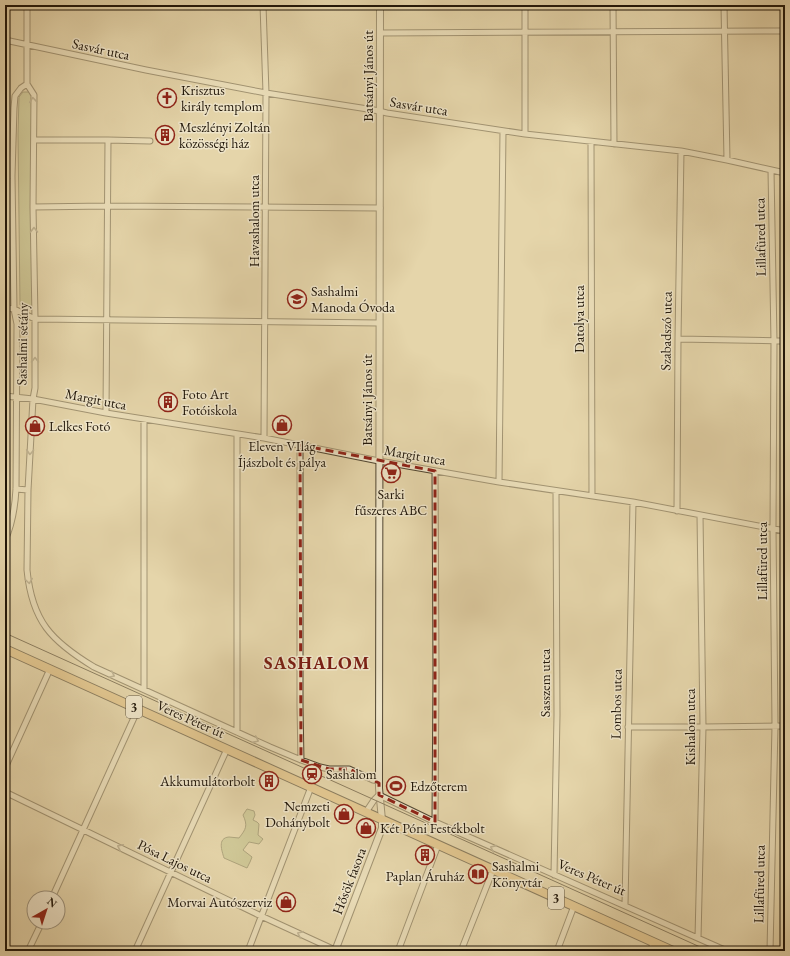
<svg xmlns="http://www.w3.org/2000/svg" width="790" height="956" font-family="'EB Garamond',serif">
  <style>
    .green { fill: #b8bc86; stroke: #6c6948 }
    .lines { fill: none; stroke-linecap: round; stroke-linejoin: round }
    .minor-casing { stroke: #514631; stroke-width: 7 }
    .tertiary-casing { stroke: #514631; stroke-width: 8 }
    .primary-casing { stroke: #201609; stroke-width: 10 }
    .minor { stroke: #eee4c8; stroke-width: 5 }
    .tertiary { stroke: #eee4c8; stroke-width: 6 }
    .primary { stroke: #e2ba75; stroke-width: 8 }
    .tram { stroke: #201609; stroke-width: 1 }
    .oneway { stroke: #918772 }
    .marked { fill: none; stroke: #8f2418; stroke-width: 3; stroke-dasharray: 8 5; stroke-linejoin: round }
    .labels { text-anchor: middle; stroke-width: 3; stroke-linejoin: round; paint-order: stroke }
    .shield { fill: #eee4c8; stroke: #5e5442; stroke-width: 1 }
    .shield-label { font-size: 13px; font-weight: bold; fill: #201609 }
    .street-label { font-size: 14px; fill: #201609; stroke: #eee4c8 }
    .poi-label { font-size: 14px; fill: #201609; stroke: #eee4c8; text-anchor: start }
    .district-label { font-size: 18px; font-weight: bold; letter-spacing: 1px; fill: #7a1f14; stroke: #eee4c8 }
  </style>
  <rect width="100%" height="100%" fill="#e5d5aa"/>
  <filter id="stains"><feTurbulence type="fractalNoise" baseFrequency=".005" numOctaves="4"/><feColorMatrix values="0 0 0 0 .2 0 0 0 0 .09 0 0 0 0 .02 0 0 0 .5 -.17"/></filter>
  <radialGradient id="worn" r=".72"><stop offset=".6" stop-color="#630" stop-opacity="0"/><stop offset="1" stop-color="#630" stop-opacity=".3"/></radialGradient>
  <!-- green -->
  <path class="green" d="M23,92H29L32,96L33,309L20,305L18,134L19,97Z
    M247,809L254,811L255,815L253,820L257,822L259,824L258,835L263,839L259,844L249,842L243,850L252,857L250,862L247,868L224,858C222,851 217,838 229,837C232,837 236,838 239,838C246,829 248,826 243,815Z"/>
  <g class="lines">
    <!-- minor casing -->
    <g class="minor-casing">
      <path id="minor" d="M27,5V84L34,95L33,207L35,319V388L33,399L28,490L27,570C32,621 51,641 94,667L270,747L301,760L320,767L329,769H349L373,780L379,781
        M263,5L266,93L264,438
        M525,5V134
        M613,5L614,144
        M724,5L727,160
        M380,33L785,31
        M5,40L146,70L266,93L374,110L387,113L525,134L681,151L727,160L785,173
        M34,140H108L150,141
        M591,142L592,496
        M5,175L12,176
        M33,207L107,206L380,208
        M5,308L14,309L35,319L379,323
        M678,339L785,341
        M5,396L33,399L106,413L264,438L379,461L499,482L633,502L785,531
        M106,413L108,140
        M144,419V689
        M300,445V706L301,760
        M435,471L436,673L435,822
        M499,482L503,131
        M16,489L28,490
        M677,511L678,339L681,151
        M5,540C13,523 15,507 16,489L17,324L14,309L12,176L14,108L15,96L21,88L27,84
        M628,727H703L785,726
        M237,732V434
        M5,768L50,669
        M5,792L261,916L335,950
        M366,812L374,800L379,795L435,822L727,951
        M554,875L557,715L556,491
        M52,898L138,709
        M625,905L633,502
        M698,938L703,727L700,515
        M28,951L42,922
        M135,951L227,749
        M248,951L311,787
        M398,951L438,845
        M461,951L493,870
        M557,951L574,906
        M650,951L654,942
        M770,951L775,726L773,529L774,341L771,170"/>
    </g>
    <!-- tertiary casing -->
    <g class="tertiary-casing">
      <path id="tertiary" d="M335,951L382,828V820L379,788L380,5"/>
    </g>
    <!-- primary casing -->
    <g class="primary-casing">
      <path id="primary" d="M5,649L673,951"/>
    </g>
    <!-- minor -->
    <use href="#minor" class="minor"/>
    <!-- tertiary -->
    <use href="#tertiary" class="tertiary"/>
    <!-- primary -->
    <use href="#primary" class="primary"/>
    <!-- tram -->
    <path class="tram" d="M5,633L709,951"/>
  </g>
  <!-- one-way arrows -->
  <defs><path id="oneway-chevron" d="M-2-3.5L2.5 0L-2 3.5" fill="none" stroke-width="1.6" stroke-linecap="round" stroke-linejoin="round"/></defs>
  <g class="oneway">
    <use href="#oneway-chevron" transform="translate(33 100) rotate(-96)"/>
    <use href="#oneway-chevron" transform="translate(34 230) rotate(-91)"/>
    <use href="#oneway-chevron" transform="translate(35 360) rotate(-90)"/>
    <use href="#oneway-chevron" transform="translate(30 452) rotate(93)"/>
    <use href="#oneway-chevron" transform="translate(29 581) rotate(82)"/>
    <use href="#oneway-chevron" transform="translate(112 675) rotate(25)"/>
    <use href="#oneway-chevron" transform="translate(256 740) rotate(24)"/>
    <use href="#oneway-chevron" transform="translate(120 847) rotate(-154)"/>
    <use href="#oneway-chevron" transform="translate(493 848) rotate(-156)"/>
    <use href="#oneway-chevron" transform="translate(300 934) rotate(-155)"/>
  </g>
  <!-- marked area -->
  <path d="M0 0H790V956H0ZM300,445L435,471V822L379,795V783L349,769H329L301,760Z" fill="#e5d5aa" fill-opacity=".55" fill-rule="evenodd"/>
  <path class="marked" d="M300,445L435,471V822L379,795V783L349,769H329L301,760Z"/>
  <!-- icons -->
  <defs>
    <g id="church-ring" transform="scale(1)"><circle r="9.5" fill="#eee4c8" stroke="#8f2418" stroke-width="1.5"/><path d="M-1.2-6h2.4v3.5h3.3v2.4h-3.3V6h-2.4V-.1h-3.3v-2.4h3.3Z" fill="#8f2418"/></g>
    <g id="building-ring" transform="scale(1)"><circle r="9.5" fill="#eee4c8" stroke="#8f2418" stroke-width="1.5"/><path d="M-4-6H4V6H1V3H-1V6H-4ZM-2.5-4.3h1.7v1.8h-1.7ZM.8-4.3h1.7v1.8H.8ZM-2.5-1h1.7V.8h-1.7ZM.8-1h1.7V.8H.8Z" fill="#8f2418"/></g>
    <g id="school-ring" transform="scale(1)"><circle r="9.5" fill="#eee4c8" stroke="#8f2418" stroke-width="1.5"/><path d="M0-5L7-2L0 1L-7-2ZM-4 1L0 2.5L4 1V4Q0 6-4 4Z" fill="#8f2418"/></g>
    <g id="shop-ring" transform="scale(1)"><circle r="9.5" fill="#eee4c8" stroke="#8f2418" stroke-width="1.5"/><path d="M-5-2.5h2.3a2.7 3.5 0 0 1 5.4 0H5L5.5 6h-11ZM-1.5-2.5h3a1.5 2.3 0 0 0-3 0Z" fill="#8f2418"/></g>
    <g id="supermarket-ring" transform="scale(1)"><circle r="9.5" fill="#eee4c8" stroke="#8f2418" stroke-width="1.5"/><path d="M-6-5.5h2.5l.6 2H6L4.5 2H-2.5L-4.4-4H-6ZM-1.5 3.2a1.3 1.3 0 1 0 .1 0ZM3 3.2a1.3 1.3 0 1 0 .1 0Z" fill="#8f2418"/></g>
    <g id="station-ring" transform="scale(1)"><circle r="9.5" fill="#eee4c8" stroke="#8f2418" stroke-width="1.5"/><path d="M-3-6H3Q5-6 5-4V2Q5 4 3 4L4.5 6H3L1.5 4h-3L-3 6H-4.5L-3 4Q-5 4-5 2V-4Q-5-6-3-6ZM-3.5-4v3h7v-3ZM-3.5 1v1.5H-2V1ZM2 1v1.5H3.5V1Z" fill="#8f2418"/></g>
    <g id="stadium-ring" transform="scale(1)"><circle r="9.5" fill="#eee4c8" stroke="#8f2418" stroke-width="1.5"/><path d="M0-5a6.5 5 0 1 0 0 10a6.5 5 0 1 0 0-10ZM-3.5-1.8h7v3.6h-7Z" fill="#8f2418"/></g>
    <g id="library-ring" transform="scale(1)"><circle r="9.5" fill="#eee4c8" stroke="#8f2418" stroke-width="1.5"/><path d="M-6-4Q-3-5.5-.7-3.5V5Q-3 3-6 4ZM6-4Q3-5.5 .7-3.5V5Q3 3 6 4Z" fill="#8f2418"/></g>
  </defs>
  <g fill-rule="evenodd">
    <use href="#church-ring" x="167" y="98"/>
    <use href="#building-ring" x="165" y="135"/>
    <use href="#school-ring" x="297" y="299"/>
    <use href="#building-ring" x="168" y="402"/>
    <use href="#shop-ring" x="282" y="425"/>
    <use href="#shop-ring" x="35" y="426"/>
    <use href="#supermarket-ring" x="391" y="473"/>
    <use href="#station-ring" x="312" y="774"/>
    <use href="#building-ring" x="269" y="781"/>
    <use href="#stadium-ring" x="396" y="786"/>
    <use href="#shop-ring" x="344" y="814"/>
    <use href="#shop-ring" x="366" y="828"/>
    <use href="#building-ring" x="425" y="855"/>
    <use href="#library-ring" x="478" y="874"/>
    <use href="#shop-ring" x="286" y="902"/>
  </g>
  <g class="labels">
    <!-- shield labels -->
    <g class="shield">
      <rect x="126" y="696" width="16" height="22" rx="3"/>
      <rect x="548" y="887" width="16" height="22" rx="3"/>
    </g>
    <g class="shield-label">
      <text x="134" y="712">3</text>
      <text x="556" y="903">3</text>
    </g>
    <!-- street labels -->
    <g class="street-label">
      <text transform="translate(101 49) rotate(12)" y="5">Sasvár utca</text>
      <text transform="translate(368 76) rotate(-90)" y="5">Batsányi János út</text>
      <text transform="translate(419 106) rotate(9)" y="5">Sasvár utca</text>
      <text transform="translate(254 221) rotate(-90)" y="5">Havashalom utca</text>
      <text transform="translate(760 237) rotate(-91)" y="5">Lillafüred utca</text>
      <text transform="translate(579 319) rotate(-90)" y="5">Datolya utca</text>
      <text transform="translate(666 331) rotate(-89)" y="5">Szabadszó utca</text>
      <text transform="translate(22 344) rotate(-89)" y="5">Sashalmi sétány</text>
      <text transform="translate(96 399) rotate(11)" y="5">Margit utca</text>
      <text transform="translate(367 400) rotate(-90)" y="5">Batsányi János út</text>
      <text transform="translate(415 455) rotate(10)" y="5">Margit utca</text>
      <text transform="translate(762 561) rotate(-90)" y="5">Lillafüred utca</text>
      <text transform="translate(545 683) rotate(-90)" y="5">Sasszem utca</text>
      <text transform="translate(616 704) rotate(-89)" y="5">Lombos utca</text>
      <text transform="translate(191 719) rotate(24)" y="5">Veres Péter út</text>
      <text transform="translate(690 727) rotate(-90)" y="5">Kishalom utca</text>
      <text transform="translate(175 861) rotate(26)" y="5">Pósa Lajos utca</text>
      <text transform="translate(592 877) rotate(23)" y="5">Veres Péter út</text>
      <text transform="translate(349 881) rotate(-69)" y="5">Hősök fasora</text>
      <text transform="translate(759 884) rotate(-89)" y="5">Lillafüred utca</text>
    </g>
    <!-- poi labels -->
    <g class="poi-label">
      <text x="181" y="95">Krisztus<tspan x="181" dy="16">király templom</tspan></text>
      <text x="179" y="132">Meszlényi Zoltán<tspan x="179" dy="16">közösségi ház</tspan></text>
      <text x="311" y="296">Sashalmi<tspan x="311" dy="16">Manoda Óvoda</tspan></text>
      <text x="182" y="399">Foto Art<tspan x="182" dy="16">Fotóiskola</tspan></text>
      <text x="49" y="431">Lelkes Fotó</text>
      <text x="282" y="451" text-anchor="middle">Eleven VIlág<tspan x="282" dy="16">Íjászbolt és pálya</tspan></text>
      <text x="391" y="499" text-anchor="middle">Sarki<tspan x="391" dy="16">fűszeres ABC</tspan></text>
      <text x="326" y="779">Sashalom</text>
      <text x="255" y="786" text-anchor="end">Akkumulátorbolt</text>
      <text x="410" y="791">Edzőterem</text>
      <text x="330" y="811" text-anchor="end">Nemzeti<tspan x="330" dy="16">Dohánybolt</tspan></text>
      <text x="380" y="833">Két Póni Festékbolt</text>
      <text x="492" y="871">Sashalmi<tspan x="492" dy="16">Könyvtár</tspan></text>
      <text x="425" y="881" text-anchor="middle">Paplan Áruház</text>
      <text x="272" y="907" text-anchor="end">Morvai Autószerviz</text>
    </g>
    <!-- district labels -->
    <g class="district-label">
      <text x="317" y="669">SASHALOM</text>
    </g>
  </g>
  <!-- margin -->
  <rect width="790" height="956" fill="none" stroke="#e5d5aa" stroke-width="20"/>
  <rect x="6" y="6" width="778" height="944" fill="none" stroke="#201609" stroke-width="2"/>
  <rect x="10" y="10" width="770" height="936" fill="none" stroke="#201609"/>
  <!-- north arrow -->
  <g transform="translate(46 910) rotate(39)"><circle r="19" fill="#eee4c8" stroke="#9c927c"/>
  <path d="M0-3L7 15L0 10L-7 15Z" fill="#8f2418"/>
  <text y="-6" font-size="11" font-weight="bold" text-anchor="middle" fill="#201609">N</text>
  </g>
  <rect width="100%" height="100%" filter="url(#stains)"/>
  <rect width="100%" height="100%" fill="url(#worn)"/>
</svg>
